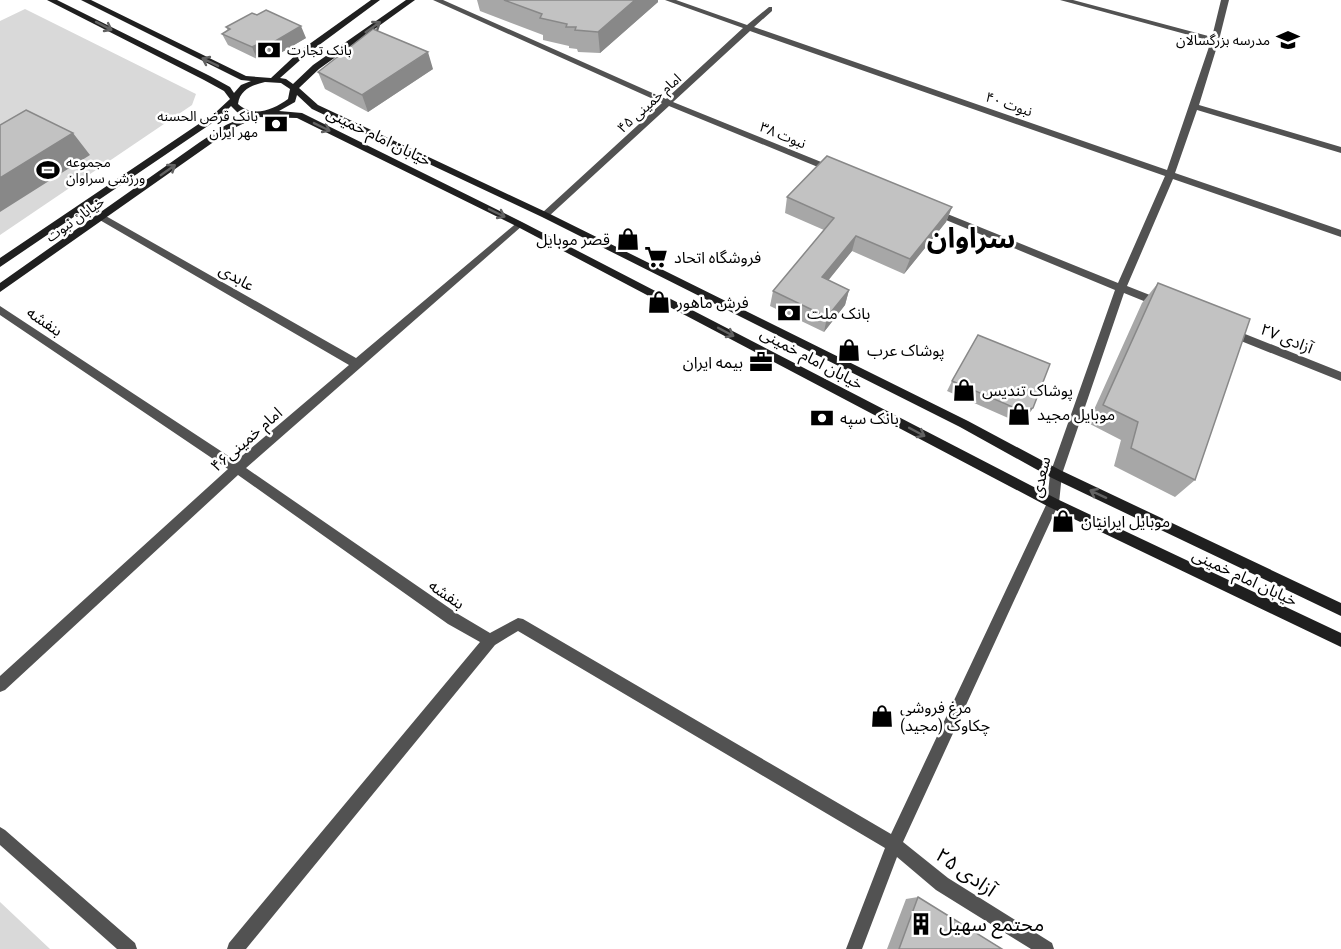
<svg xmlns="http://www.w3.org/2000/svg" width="1341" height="949" font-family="'Roboto Condensed','Noto Sans Arabic',sans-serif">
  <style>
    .green { fill: #d9d9d9 }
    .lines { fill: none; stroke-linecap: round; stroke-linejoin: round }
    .minor { fill: #525252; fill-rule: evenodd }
    .secondary { fill: #1f1f1f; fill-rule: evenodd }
    .wall { fill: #a7a7a7 }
    .shaded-wall { fill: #888 }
    .building { fill: #c2c2c2; stroke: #888; stroke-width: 1.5 }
    .oneway { stroke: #626262 }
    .labels { text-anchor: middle; stroke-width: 5; stroke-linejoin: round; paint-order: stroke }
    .far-poi-label { font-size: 14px; fill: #000; stroke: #fff; text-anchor: end }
    .far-street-label { font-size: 14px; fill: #000; stroke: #fff }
    .street-label { font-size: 16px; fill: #000; stroke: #fff }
    .poi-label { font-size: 16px; fill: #000; stroke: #fff; text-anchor: start }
    .near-street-label { font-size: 20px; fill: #000; stroke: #fff }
    .near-poi-label { font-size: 20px; fill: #000; stroke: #fff; text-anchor: start }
    .town-label { font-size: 28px; font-weight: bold; fill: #000; stroke: #fff }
  </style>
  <rect width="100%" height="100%" fill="#fff"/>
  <!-- green -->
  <path class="green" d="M25,9L196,94L192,105L0,235V21Z
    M0,902L50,949H0Z"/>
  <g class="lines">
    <!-- minor -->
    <path class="minor" d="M433,0H443L666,99L743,28L665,0H676L747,25L769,7H772V11L754,27L1167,170L1211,41L1060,0H1073L1212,37L1221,0H1229L1219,40L1199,105L1341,147V153L1197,110L1175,173L1341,230V237L1173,179L1127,286L1165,301L1166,304L1161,308L1124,293L1062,474L1059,503L903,842L948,878L1052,943L1054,949H1031L936,890L897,857L862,949H846L885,848L518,631L495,645L246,949H227L229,943L480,642L448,624L238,475L5,690L0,692V676L228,469L0,315V306L236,461L349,365L98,219V215H104L356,358L519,221L524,224L522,226L246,468L458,614L490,633L518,618L523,619L891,834L1047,503L1050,474L1115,290L929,213L927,211L932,208L935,209L1118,283L1165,176L750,31L673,102L836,168V172H830L669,106L548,217L545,218L540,215L542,213L662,103Z
      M1230,328L1341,372V381L1226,335L1225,332L1226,329Z
      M0,827L5,830L135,943L137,949H117L0,845Z"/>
    <!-- secondary -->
    <path class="secondary" d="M47,0H57L210,76L230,87L234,93L241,85L251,81L241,80L81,0H91L246,76L271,78L301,50L371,0H380L307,54L280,78L286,79L293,84L313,65L406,0H415L319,69L299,88L318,105L548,213L968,421L1060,470L1341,603V616L1052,478L960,427L542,217L312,109L297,95L295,102L279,111L302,113L522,222L1057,499L1341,633V647L1049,507L516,226L297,118L257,117L232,129L0,292V283L200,142L226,125L246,116L237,112L231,106L221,117L0,267V258L215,113L230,99L224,91L204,80ZM265,82L281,83L290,89L288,99C273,110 253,118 238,104C240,89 253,85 265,82Z"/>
  </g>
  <!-- wall -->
  <path class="wall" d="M477,0H658V2L600,53L578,52L577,49L569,48V46L543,40V35L480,11Z
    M226,27L306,38L272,58L265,55L257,59L228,45L222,34L228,31Z
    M433,69L368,112L325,89L318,72Z
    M787,197L952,207L946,222L904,274L852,251L828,280L849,290L845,305L824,332L770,306L773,291L824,230L785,213Z
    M1158,283L1195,480L1175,497L1114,466L1121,440L1088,423L1142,303Z
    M952,381L1033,408L1026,418L1015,421L947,391Z
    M918,897L1002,949H887L906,899Z"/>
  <!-- shaded-wall -->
  <path class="shaded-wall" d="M635,0H658V2L600,53L598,32Z
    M301,26L306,38L272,58L267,46Z
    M260,43L265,55L257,59L252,47Z
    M428,52L433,69L368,112L362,95Z
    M73,133L90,155L0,212V178Z
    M952,207L946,222L904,274L910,259Z
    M856,236L852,251L819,292L822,277Z
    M849,290L845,305L824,332L827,317Z
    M1033,408L1026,418L1015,421L1022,411Z"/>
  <!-- building -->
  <path class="building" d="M504,0H635L598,32L575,30L576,27H566L567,24L540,18L542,14Z
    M266,10L301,26L267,46L260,43L252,47L222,34L230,29L226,27L252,13L257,15Z
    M373,29L428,52L362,95L318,72Z
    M26,110L73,133L0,178V125Z
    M827,156L952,207L910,259L856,236L822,277L849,290L827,317L773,291L834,218L787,197Z
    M1158,283L1250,319L1195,480L1131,448L1138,422L1103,405Z
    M978,335L1050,364L1033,408L1022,411L952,381Z
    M918,897L1002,949H899Z"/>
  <!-- one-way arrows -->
  <defs><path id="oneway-shaft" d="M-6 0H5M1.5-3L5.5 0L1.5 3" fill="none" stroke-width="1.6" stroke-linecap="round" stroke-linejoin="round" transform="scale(1.5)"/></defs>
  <g class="oneway">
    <use href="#oneway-shaft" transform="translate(104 26) rotate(27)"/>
    <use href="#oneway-shaft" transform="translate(373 27) rotate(-35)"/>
    <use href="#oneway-shaft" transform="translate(210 62) rotate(-154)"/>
    <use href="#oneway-shaft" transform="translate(322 127) rotate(26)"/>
    <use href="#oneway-shaft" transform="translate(168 170) rotate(-35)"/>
    <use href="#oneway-shaft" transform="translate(497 213) rotate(26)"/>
    <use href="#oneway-shaft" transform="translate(726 332) rotate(28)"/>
    <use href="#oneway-shaft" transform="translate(917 432) rotate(28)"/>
    <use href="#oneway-shaft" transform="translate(1098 494) rotate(-155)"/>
  </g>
  <!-- icons -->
  <defs>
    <g id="school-bare" transform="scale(1.8)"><path d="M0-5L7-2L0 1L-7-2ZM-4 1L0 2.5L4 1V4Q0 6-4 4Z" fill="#000" stroke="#fff" stroke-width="2.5" paint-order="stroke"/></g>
    <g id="bank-bare" transform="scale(1.8)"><path d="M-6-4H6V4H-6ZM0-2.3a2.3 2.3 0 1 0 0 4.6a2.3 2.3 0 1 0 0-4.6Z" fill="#000" stroke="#fff" stroke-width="2.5" paint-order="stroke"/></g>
    <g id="stadium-bare" transform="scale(1.8)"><path d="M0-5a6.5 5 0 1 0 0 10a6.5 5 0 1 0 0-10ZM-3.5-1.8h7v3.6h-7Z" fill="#000" stroke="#fff" stroke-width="2.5" paint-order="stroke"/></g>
    <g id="shop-bare" transform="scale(1.8)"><path d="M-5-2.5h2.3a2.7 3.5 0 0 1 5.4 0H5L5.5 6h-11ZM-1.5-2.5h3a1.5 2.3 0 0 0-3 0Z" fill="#000" stroke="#fff" stroke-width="2.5" paint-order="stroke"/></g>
    <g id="supermarket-bare" transform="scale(1.8)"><path d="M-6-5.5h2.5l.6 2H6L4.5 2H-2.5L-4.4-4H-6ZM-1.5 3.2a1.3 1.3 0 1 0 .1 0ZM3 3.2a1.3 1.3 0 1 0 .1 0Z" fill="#000" stroke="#fff" stroke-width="2.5" paint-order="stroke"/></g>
    <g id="office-bare" transform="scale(1.8)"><path d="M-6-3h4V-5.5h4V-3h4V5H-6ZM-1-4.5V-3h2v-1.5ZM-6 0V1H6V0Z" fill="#000" stroke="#fff" stroke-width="2.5" paint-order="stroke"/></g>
    <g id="building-bare" transform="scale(1.8)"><path d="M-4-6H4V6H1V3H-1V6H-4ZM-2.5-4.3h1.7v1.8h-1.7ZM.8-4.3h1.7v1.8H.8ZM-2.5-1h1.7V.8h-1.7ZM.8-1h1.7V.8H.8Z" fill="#000" stroke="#fff" stroke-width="2.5" paint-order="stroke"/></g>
  </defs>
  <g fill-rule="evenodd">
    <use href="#school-bare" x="1288" y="40"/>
    <use href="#bank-bare" x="269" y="50"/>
    <use href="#bank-bare" x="276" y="124"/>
    <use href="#stadium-bare" x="48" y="170"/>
    <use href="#shop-bare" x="628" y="239"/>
    <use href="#supermarket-bare" x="656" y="257"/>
    <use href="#shop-bare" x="659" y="302"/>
    <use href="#bank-bare" x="789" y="313"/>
    <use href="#shop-bare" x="849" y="350"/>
    <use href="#office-bare" x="761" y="362"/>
    <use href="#shop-bare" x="964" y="390"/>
    <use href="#shop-bare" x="1019" y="414"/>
    <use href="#bank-bare" x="822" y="418"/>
    <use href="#shop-bare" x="1063" y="521"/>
    <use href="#shop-bare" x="882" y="716"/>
    <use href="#building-bare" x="921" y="924"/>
  </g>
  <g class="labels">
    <!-- far-poi labels -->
    <g class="far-poi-label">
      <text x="1270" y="45">مدرسه بزرگسالان</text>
      <text x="287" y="55" text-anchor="start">بانک تجارت</text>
      <text x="258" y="121">بانک قرض الحسنه<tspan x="258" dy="16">مهر ایران</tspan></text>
      <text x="66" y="167" text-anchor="start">مجموعه<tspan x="66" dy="16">ورزشی سراوان</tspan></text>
    </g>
    <!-- far-street labels -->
    <g class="far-street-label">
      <text transform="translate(649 103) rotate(-42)" y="5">امام خمینی ۴۵</text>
      <text transform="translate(1009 104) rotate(19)" y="5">نبوت ۴۰</text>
      <text transform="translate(783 135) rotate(22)" y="5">نبوت ۳۸</text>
      <text transform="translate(75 219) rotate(-35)" y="5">خیابان نبوت</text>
    </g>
    <!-- street labels -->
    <g class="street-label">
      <text transform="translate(379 136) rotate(26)" y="6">خیابان امام خمینی</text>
      <text transform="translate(237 277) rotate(30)" y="6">عابدی</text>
      <text transform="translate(45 321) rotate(34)" y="6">بنفشه</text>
      <text transform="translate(1287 338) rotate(22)" y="6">آزادی ۲۷</text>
      <text transform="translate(812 358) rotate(28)" y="6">خیابان امام خمینی</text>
      <text transform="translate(246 439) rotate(-41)" y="6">امام خمینی۴۶</text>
      <text transform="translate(1040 477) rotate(-77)" y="6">سعدی</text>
      <text transform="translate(1245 577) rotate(25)" y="6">خیابان امام خمینی</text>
      <text transform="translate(447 594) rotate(34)" y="6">بنفشه</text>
    </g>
    <!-- poi labels -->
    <g class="poi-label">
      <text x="610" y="245" text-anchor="end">قصر موبایل</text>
      <text x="674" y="263">فروشگاه اتحاد</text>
      <text x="677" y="308">فرش ماهور</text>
      <text x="807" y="319">بانک ملت</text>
      <text x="867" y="356">پوشاک عرب</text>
      <text x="743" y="368" text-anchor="end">بیمه ایران</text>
      <text x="982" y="396">پوشاک تندیس</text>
      <text x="1037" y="420">موبایل مجید</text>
      <text x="840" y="424">بانک سپه</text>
      <text x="1081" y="527">موبایل ایرانیان</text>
      <text x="900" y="713">مرغ فروشی<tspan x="900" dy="18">چکاوک (مجید)</tspan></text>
    </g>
    <!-- near-street labels -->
    <g class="near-street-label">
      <text transform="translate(966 872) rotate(35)" y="7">آزادی ۲۵</text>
    </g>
    <!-- near-poi labels -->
    <g class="near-poi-label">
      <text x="939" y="931">محتمع سهیل</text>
    </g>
    <!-- town labels -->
    <g class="town-label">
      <text x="971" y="248">سراوان</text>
    </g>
  </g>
</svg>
